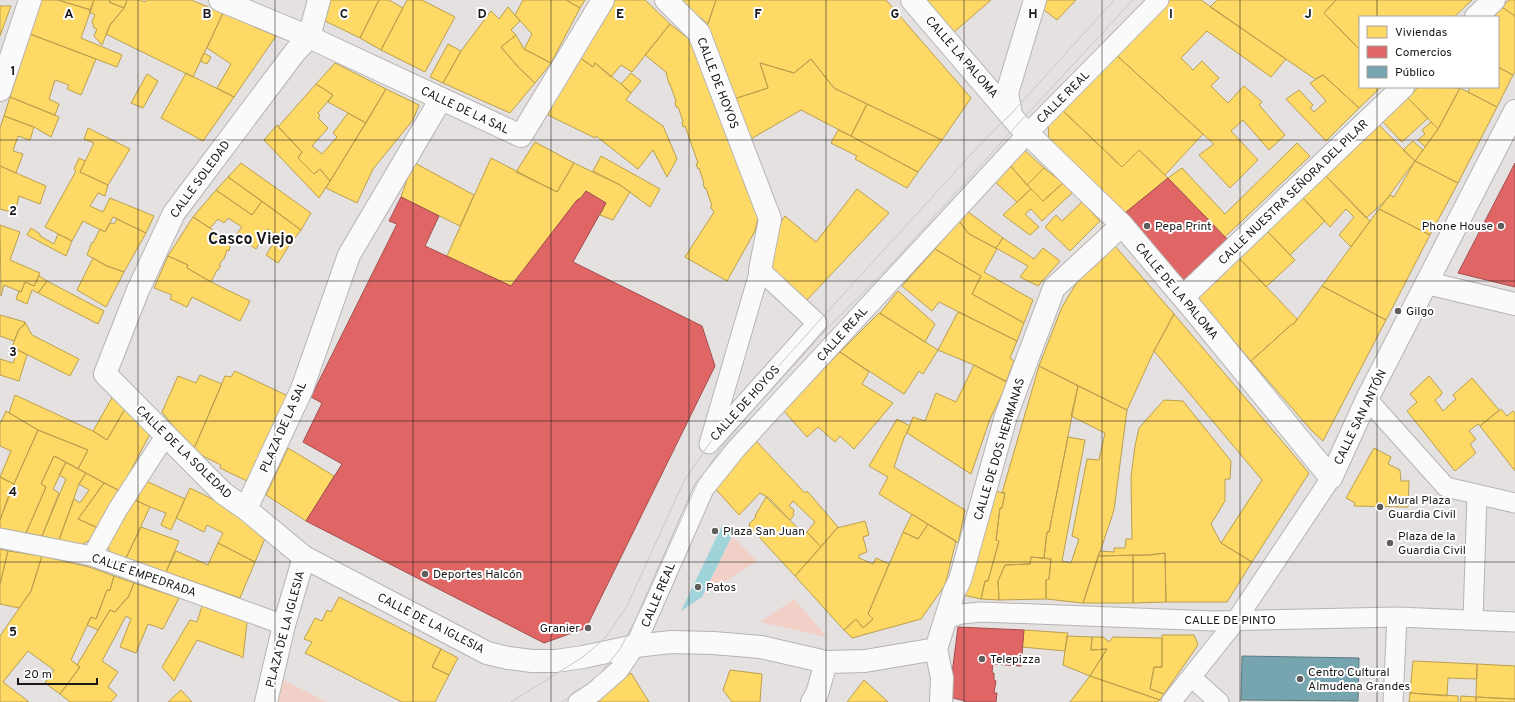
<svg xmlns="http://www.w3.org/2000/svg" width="1515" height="702" font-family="Overpass,sans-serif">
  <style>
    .green { fill: #f2d0c7 }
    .water { fill: #a0d4da }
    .homes { fill: #ffd966; stroke: #ba9f4e }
    .shops { fill: #e06666; stroke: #a44e4e }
    .public { fill: #76a5af; stroke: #5a7a81 }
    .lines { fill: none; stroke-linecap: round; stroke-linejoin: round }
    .pedestrian-casing { stroke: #b6b4b3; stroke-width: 21 }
    .minor-casing { stroke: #b6b4b3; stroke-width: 24 }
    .tertiary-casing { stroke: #b6b4b3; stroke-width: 24 }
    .pedestrian { stroke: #fbfafa; stroke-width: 19 }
    .minor { stroke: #fbfafa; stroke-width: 22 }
    .tertiary { stroke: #fbfafa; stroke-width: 22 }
    .tram { stroke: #c9c8c7; stroke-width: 1 }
    .grid { fill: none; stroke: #191717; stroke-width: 1; stroke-opacity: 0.55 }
    .poi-dot { fill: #605e5d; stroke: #fff; stroke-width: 1.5 }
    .labels { text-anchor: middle; stroke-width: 4; stroke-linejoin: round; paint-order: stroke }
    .street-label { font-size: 12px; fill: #191717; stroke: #fff }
    .poi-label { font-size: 12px; fill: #191717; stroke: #fff; text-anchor: start }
    .district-label { font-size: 16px; font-weight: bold; fill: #191717; stroke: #fff }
    .grid-label { font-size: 13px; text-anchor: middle; font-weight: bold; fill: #191717; stroke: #fff; stroke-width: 4; stroke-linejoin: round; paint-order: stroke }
  </style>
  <rect width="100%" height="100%" fill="#e4e1e0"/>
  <!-- green -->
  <path class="green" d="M732,536L757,561L703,596Z
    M794,599L827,637L760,622Z
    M273,675L327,702H266Z"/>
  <!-- water -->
  <path class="water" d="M722,526L732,536L702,597L681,611Z"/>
  <!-- homes -->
  <path class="homes" d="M41,0H58L91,10L81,38L122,55L117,67L30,34Z
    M58,0H94L91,10Z
    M94,0H110L109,2L124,8L110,25L102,45L94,36L97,29L94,28L92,21L95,15L89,12Z
    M110,0H127L124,8L109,2Z
    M127,0H140L145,2L146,0H191L223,13L193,77L106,34L110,25L124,8Z
    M325,0H379L360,38L319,18Z
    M379,0H389L403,8L381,50L360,38Z
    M407,0H422L455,17L425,72L381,50Z
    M523,0H566L580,8L551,63L524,49L532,34L515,15Z
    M566,0H585L580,8Z
    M615,0H645L670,24L632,72L621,65L611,77L595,63L593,67L576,55Z
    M679,0H716L708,24Z
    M716,0H886L971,98L942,140L834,88L811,59L794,73L760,63L768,88L734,99L707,26Z
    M926,0H991L954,32Z
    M1045,0H1076L1057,20L1043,9Z
    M1164,0H1201L1286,59L1271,77L1207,31L1181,58L1193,70L1202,61L1219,78L1211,86L1228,103L1244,86L1262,102L1259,105L1285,135L1269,150L1243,120L1231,131L1258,160L1230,188L1199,155L1214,144L1114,53Z
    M1217,0H1336L1324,13L1360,50V87H1381L1359,108L1323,75L1315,79L1210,7Z
    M1336,0H1472L1454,17H1360V50L1324,13Z
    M1509,0H1515V16L1502,7Z
    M0,6H11L0,36Z
    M508,7L520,21L511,30L516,35L501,47L519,68L535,83L510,113L443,83L461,51L491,11L499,19Z
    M1502,7L1515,16V72L1513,75L1498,67V17H1491Z
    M223,13L276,36L234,97L217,88L231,64L207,48Z
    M670,24L703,50L759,213L755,231L727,281L685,257L714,212L710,207L712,206L706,188L705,189L703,184L704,183L699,168L698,169L696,164L698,163L685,126L683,127L682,122L683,121L678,107H676L675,102L676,101L670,84H669L666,72L645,55Z
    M30,34L96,59L81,95L67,89L69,85L55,80L49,99L59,104L55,115L10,97Z
    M516,35L524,49L551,63L535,83L519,68L501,47Z
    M448,44L461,51L443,83L430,77Z
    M204,53L211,57L207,64L200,61Z
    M1114,53L1203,134L1165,175L1139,150L1122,167L1061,109Z
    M576,55L593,67L595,63L621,84L631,93L626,100L663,126L677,159L667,177L653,150L638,169L596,136L595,138L548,115Z
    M811,59L834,88L867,104L851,136L801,110L749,140L734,99L768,88L760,63L794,73Z
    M335,63L386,89L366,123L328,102L333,95L316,84Z
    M1498,67L1513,75L1497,107L1468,92L1470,87H1498Z
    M186,73L234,97L203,141L161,118Z
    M631,73L641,81L631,93L621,84Z
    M147,74L158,81L143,108L131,103Z
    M1323,75L1359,108L1326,141L1286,99L1299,90L1313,105L1310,108L1314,112L1326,101L1310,83Z
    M316,84L333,95L318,113L320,116L318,118L328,128L312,146L322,154L337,137L333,133L348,113L366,123L330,181L320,169L314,174L298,158L302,152L278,127Z
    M1418,87L1460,88L1438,129L1408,98Z
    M1460,88L1497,107L1458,183L1415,161L1438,129Z
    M386,89L419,105L413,120L373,169L357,203L326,188Z
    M10,97L59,117L51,137L34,127L4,116Z
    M1408,98L1428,118L1402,142L1382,121Z
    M867,104L942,140L918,172L851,136Z
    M1061,109L1122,167L1139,150L1168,178L1125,213L1049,140L1048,123Z
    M4,116L34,127L30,140L18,136L13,151L23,154L16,173L0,166V128Z
    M1431,122L1438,129L1425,147L1418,140L1425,134L1422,130Z
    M277,125L302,152L298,158L314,174L320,169L330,181L319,198L264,140Z
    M1379,125L1415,161L1385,201L1366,218L1325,175Z
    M88,128L130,149L108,185L80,172L94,143L84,139Z
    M838,130L851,136L918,172L907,188L855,159L857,156L831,143Z
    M1413,141L1423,150L1415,161L1403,150Z
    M535,142L574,163L557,192L516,172Z
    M1297,143L1310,156L1225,237L1168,178L1182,168L1225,214Z
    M1022,148L1044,168L1027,185L1008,163Z
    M601,156L660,189L650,207L620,185L593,171Z
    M79,158L85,161L80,172L108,185L105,196L98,193L90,206L103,212L110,198L154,216L146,233L113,217L105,232L83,221L72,241L45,227L76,171L74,169Z
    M491,158L557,192L574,163L620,185L630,192L613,220L600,215L606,203L586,191L581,198L577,200L511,286L447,256Z
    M1415,161L1458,183L1430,235L1379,209L1390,195L1394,197Z
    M413,162L474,195L460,226L401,197Z
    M241,163L311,213L301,230L228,177Z
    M1008,163L1031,189L1017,202L993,180Z
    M0,166L46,186L40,204L19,196L15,213L0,209Z
    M1044,168L1063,183L1043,201L1027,185Z
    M1325,175L1370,221L1351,247L1339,235L1354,217L1346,209L1330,227L1302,197Z
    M228,177L262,201L252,215L216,190Z
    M1063,183L1073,192L1042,221L1031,209L1025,214L1039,227L1030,235L1003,215L1031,189L1043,201Z
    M857,189L889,213L806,301L769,265L774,232L785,216L816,242Z
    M216,190L252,215L262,201L301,230L290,244L278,263L266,255L278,236L268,229L256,249L236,235L242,227L228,218L224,223L218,219L210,228L193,217Z
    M1302,197L1325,221L1290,255L1267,231Z
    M1082,202L1100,221L1070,251L1045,227L1056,215L1062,221Z
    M1379,209L1430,235L1386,320L1322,286Z
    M967,211L1003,238L996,248L969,234L959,221Z
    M193,217L231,242L229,251L227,250L224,259H223L219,265L221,266L218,270H217L211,282L187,268L188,265L168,256Z
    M117,219L146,233L124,272L107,266L87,255L92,242L93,243L100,229L105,232L110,223L114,224Z
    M959,221L969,234L997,249L984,272L1033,300L1024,323L972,294L981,276L935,249Z
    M0,225L20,232L10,260L40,273L34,286L25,282L21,292L4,285L1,296Z
    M31,228L40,234V236L54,244L58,234L72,241L66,256L27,235Z
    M1267,231L1295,260L1266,287L1239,258Z
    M1003,238L1034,259L1043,248L1060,261L1038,286L1020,277L1028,266L996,248Z
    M1115,246L1174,314L1154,351L1127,410L1039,366L1062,307L1079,279Z
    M935,249L981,276L972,294L1024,323L1017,341L939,302L932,311L902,286Z
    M168,256L188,265L187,268L211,282L250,301L240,321L192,297L187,307L170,299L172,295L154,288Z
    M93,258L107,266L124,272L106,307L77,290Z
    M1239,258L1297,319L1293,325L1292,324L1251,361L1197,298Z
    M39,276L47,281L38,293L32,290L27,304L16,299L19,291L21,292L25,282L34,286Z
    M47,281L104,311L98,324L38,293Z
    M1322,286L1386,320L1323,441L1312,431L1251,361L1292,324L1293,325Z
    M898,291L935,324L925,342L880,313Z
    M958,312L1017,341L1010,358L1014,361L1006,382L974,365L938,350Z
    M879,313L938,350L923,374L919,371L904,394L840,352Z
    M1174,314L1309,473L1252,562L1221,543L1262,480L1154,351Z
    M0,315L25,322L24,325L19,329L14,341L0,336Z
    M25,322L32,335L79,359L70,376L12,347L19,329L24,325Z
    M18,350L27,355L19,381L0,375V359L13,363Z
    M840,352L869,372L862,384L893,403L854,449L840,436L835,442L818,427L807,437L783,410Z
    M974,365L1008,382L990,419L971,474L907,433L913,417L925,421L936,393L956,402Z
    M1039,366L1078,386L1049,532H1047L1044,558L1031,557L1030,564L1005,565L998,581L999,600L981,599L985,581H988L999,541L996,540L1000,508H1002L1005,493H1002Z
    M235,371L290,397L249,482L220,468L221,465L193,451L225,376L231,377Z
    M200,375L222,384L193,451L162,412L178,376L196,383Z
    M1429,376L1442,392L1441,395L1435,400L1443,411L1456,399L1453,395L1472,378L1499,410L1480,426L1478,424L1469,431L1476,439L1470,444L1476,453L1455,471L1407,411L1417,402L1410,394Z
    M1078,386L1127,410L1114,510L1083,603L1046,599V580L1049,579L1051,559L1044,558L1047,532H1049L1068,437L1085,440L1062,561L1071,563L1079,539L1072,536L1087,459L1099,460L1105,433L1071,416Z
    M15,395L93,431L107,440L126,407L152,430L120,491L78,469L88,450L38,430L9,413Z
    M113,396L126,407L107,440L93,431Z
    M1164,400L1183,401L1231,461L1230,479H1225V501L1211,524L1221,543L1252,562L1227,602H1166L1165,553L1149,555L1098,556L1100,551L1114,552V548H1125L1126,539H1132L1131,477L1135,446L1139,428Z
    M1501,409L1507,416L1513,411L1515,413V471L1480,426Z
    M6,411L38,430L14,484L0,477L11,451L0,446V424Z
    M897,419L910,426L904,438L894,467L965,510L958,543L879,494L888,477L869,466Z
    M38,430L88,450L78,469L54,456L41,484L46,487L26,533L0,528V520L8,497Z
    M755,440L805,493L807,491L838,527L821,547L807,532L815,522L793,501L789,506L794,510L793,513L794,515L790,520L769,498L760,493L739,515L712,485Z
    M288,448L334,476L306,521L266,495Z
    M1374,448L1391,457L1388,464L1400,470L1401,481H1409L1408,507L1354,506L1355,503L1346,498Z
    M54,456L66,462L53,489L59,493L42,536L26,533L46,487L41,484Z
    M66,462L86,473L79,484L59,540L42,536L66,479L59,475Z
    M86,473L104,483L78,519L98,528L92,539L81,545L59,540L74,499L80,503L89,490L79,484Z
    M0,477L14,484L0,520Z
    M144,480L185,499L171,530L161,525L166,513L150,507L133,499Z
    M104,483L120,491L98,528L78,519Z
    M190,488L216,501L266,536L255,562L218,543L223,533L207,525L204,532L176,518Z
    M992,491L1005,493L1002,508H1000L996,540L999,541L988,581H985L981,599L963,595Z
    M766,497L804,534L807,532L821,547L795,576L749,526L750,525L749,524L756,517L755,516Z
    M133,499L150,507L126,558L111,553L107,545Z
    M912,514L928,524L918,539L903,532Z
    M865,521L869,535L863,537L867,552L859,555V558L873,564L876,558L889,564L868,614L873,619L863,628L856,619L844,630L795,576L837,528Z
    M928,524L956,541L945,585L921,619L852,638L844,630L856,619L863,628L873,619L868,614L903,532L918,539Z
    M141,527L179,541L166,572L126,558Z
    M218,543L255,562L240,598L166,572L176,551L208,565Z
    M0,549L8,551L0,584Z
    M8,551L42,556L31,591L19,608L0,604V584Z
    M1165,553L1166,602L1133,603V555H1149Z
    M1133,555V603H1083L1098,556Z
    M42,556L89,567L114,576L110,590H107L96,619L91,617L71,660L80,667L60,694L45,683L54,670L28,651L3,682L29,702H0V636L31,591Z
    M1031,557L1051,559L1049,579L1046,580V599L999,600L998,581L1005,565L1030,564Z
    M114,576L134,583L128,598H127L115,612L110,610L98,630L87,625L91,617L96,619L107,590H110Z
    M134,583L179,598L163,629L148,624L136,653L120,647L131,619L126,616L102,661L118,672L108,687L117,695L111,702H70L60,694L80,667L77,665L110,610L115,612L127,598H128Z
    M339,597L441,649L432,667L449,675L435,702H402L305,653L312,642L304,639L315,618L322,621L327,610L331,612Z
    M202,606L247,622L243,658L240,656L197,640L174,681L162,667L190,620L197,622Z
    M1024,630L1068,633L1065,651L1022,647Z
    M1162,635H1194L1198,645L1164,694L1150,689L1154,667H1162Z
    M1067,636L1092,637L1091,650L1107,649L1090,676L1063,665Z
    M1092,637H1103L1109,642L1113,637L1162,638V667H1154L1150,689L1164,694L1160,700L1090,676L1107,649L1091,650Z
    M441,649L458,658L449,675L432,667Z
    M1413,661L1477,664V679L1448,678L1447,696L1410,693Z
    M1477,664L1515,666V699L1476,697Z
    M730,670L762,674L760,702H732L723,690Z
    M631,673L649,702H592Z
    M1090,676L1160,700L1158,702H1070Z
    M864,680L887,701L888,702H847Z
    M181,690L192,702H168Z
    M1410,693L1458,696V702H1409Z
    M1461,696L1476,697V702H1460Z
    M1476,697L1515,699V702H1476Z"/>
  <!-- shops -->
  <path class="shops" d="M1515,163V287L1458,273Z
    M1168,178L1227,239L1183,281L1125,213Z
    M586,191L606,203L573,262L702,326L715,366L586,628L544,643L306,521L342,464L303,442L322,403L311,397L397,224L389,221L401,197L439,216L425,246L511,286L577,200L581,198Z
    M958,627L1024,630L1021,666L993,664L992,673H994V680L996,681L994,693H997L996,702H965V701L949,697Z"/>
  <!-- public -->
  <path class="public" d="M1242,656L1359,658L1358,701L1241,700Z"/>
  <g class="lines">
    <!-- pedestrian casing -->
    <g class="pedestrian-casing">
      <path id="pedestrian" d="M760,270L817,323L709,444Z
        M1367,399L1446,487L1515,503
        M0,538L92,556L284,625
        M92,556L118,509L166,435
        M946,619L961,614L981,612L1214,621L1397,617L1515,622
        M1473,620L1477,495
        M1191,677L1219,702
        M578,702L594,692L619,670L635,646L704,489L736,449L1028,133L1159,0
        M1171,702L1235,622L1331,478
        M1393,702L1397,617"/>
    </g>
    <!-- minor casing -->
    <g class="minor-casing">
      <path id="minor" d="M220,0L309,37L521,136L603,0
        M319,0L309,37L295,52L174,213L138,290L105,374L223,493L246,509L304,557L487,653L508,658L532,661H556L583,657L635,646L671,642L713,643L761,647L826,662L865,661L936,649
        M666,0L699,33L770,219L760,270
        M912,0L1018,124L1122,225L1197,314L1331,478L1367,399L1515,111
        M1476,17L1494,0
        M1011,114L1007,93L1035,0
        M1427,283L1515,304
        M1183,297L1403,87
        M246,509L302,389L349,255L441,99
        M266,702L284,625L304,557
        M812,702L817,694L826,662
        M941,702L942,678L936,649L954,592L960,580L1006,416L1054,288L1122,225"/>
    </g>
    <!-- tertiary casing -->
    <g class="tertiary-casing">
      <path id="tertiary" d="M0,90L30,0"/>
    </g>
    <!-- pedestrian -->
    <use href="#pedestrian" class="pedestrian"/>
    <!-- minor -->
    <use href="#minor" class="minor"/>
    <!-- tertiary -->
    <use href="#tertiary" class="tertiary"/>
    <!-- tram -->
    <path class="tram" d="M511,702L583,657L606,637L626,608L684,481L709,444L817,323L988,136L1011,114L1114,0
      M562,702L593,680L603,670L620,649L643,605L698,482L719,451L748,416L824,332L894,261L1018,124L1133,0"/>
  </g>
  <!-- grid -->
  <path class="grid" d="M138,0V702M275,0V702M413,0V702M551,0V702M689,0V702M826,0V702M964,0V702M1102,0V702M1240,0V702M1377,0V17M1377,87V702M0,140H1515M0,281H1515M0,421H1515M0,562H1515"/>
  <!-- markers -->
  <g class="poi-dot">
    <circle cx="1147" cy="226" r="4"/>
    <circle cx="1501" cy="226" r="4"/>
    <circle cx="1398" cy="311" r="4"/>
    <circle cx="1380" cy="507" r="4"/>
    <circle cx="715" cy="531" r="4"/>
    <circle cx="1390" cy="543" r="4"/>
    <circle cx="425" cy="574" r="4"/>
    <circle cx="698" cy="587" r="4"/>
    <circle cx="588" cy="628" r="4"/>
    <circle cx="982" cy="659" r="4"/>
    <circle cx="1300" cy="679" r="4"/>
  </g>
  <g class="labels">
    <!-- street labels -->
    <g class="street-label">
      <text transform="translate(962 57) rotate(49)" y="4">CALLE LA PALOMA</text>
      <text transform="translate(718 83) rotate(69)" y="4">CALLE DE HOYOS</text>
      <text transform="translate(1063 97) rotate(-45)" y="4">CALLE REAL</text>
      <text transform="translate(465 110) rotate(25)" y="4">CALLE DE LA SAL</text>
      <text transform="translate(200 179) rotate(-54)" y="4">CALLE SOLEDAD</text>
      <text transform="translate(1293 192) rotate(-44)" y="4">CALLE NUESTRA SEÑORA DEL PILAR</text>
      <text transform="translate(1177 291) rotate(50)" y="4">CALLE DE LA PALOMA</text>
      <text transform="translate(842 334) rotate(-48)" y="4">CALLE REAL</text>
      <text transform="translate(745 403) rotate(-48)" y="4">CALLE DE HOYOS</text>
      <text transform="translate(1360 417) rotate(-64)" y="4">CALLE SAN ANTÓN</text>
      <text transform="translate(283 427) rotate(-66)" y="4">PLAZA DE LA SAL</text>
      <text transform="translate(999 449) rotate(-73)" y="4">CALLE DE DOS HERMANAS</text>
      <text transform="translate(184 452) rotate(44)" y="4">CALLE DE LA SOLEDAD</text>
      <text transform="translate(144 575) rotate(19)" y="4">CALLE EMPEDRADA</text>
      <text transform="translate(658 595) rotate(-67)" y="4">CALLE REAL</text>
      <text x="1230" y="624">CALLE DE PINTO</text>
      <text transform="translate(431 623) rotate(27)" y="4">CALLE DE LA IGLESIA</text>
      <text transform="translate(285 629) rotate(-75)" y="4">PLAZA DE LA IGLESIA</text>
    </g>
    <!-- poi labels -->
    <g class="poi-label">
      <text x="1155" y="230">Pepa Print</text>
      <text x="1493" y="230" text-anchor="end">Phone House</text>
      <text x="1406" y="315">Gilgo</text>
      <text x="1388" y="504">Mural Plaza<tspan x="1388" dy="14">Guardia Civil</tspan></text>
      <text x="723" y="535">Plaza San Juan</text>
      <text x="1398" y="540">Plaza de la<tspan x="1398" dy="14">Guardia Civil</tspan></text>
      <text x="433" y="578">Deportes Halcón</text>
      <text x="706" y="591">Patos</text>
      <text x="580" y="632" text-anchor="end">Granier</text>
      <text x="990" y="663">Telepizza</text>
      <text x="1308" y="676">Centro Cultural<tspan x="1308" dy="14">Almudena Grandes</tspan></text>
    </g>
    <!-- district labels -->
    <g class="district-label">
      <text x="251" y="244">Casco Viejo</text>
    </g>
  </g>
  <g class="grid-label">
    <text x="69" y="18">A</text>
    <text x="207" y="18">B</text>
    <text x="344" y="18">C</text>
    <text x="482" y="18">D</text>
    <text x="620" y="18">E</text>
    <text x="758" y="18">F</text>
    <text x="895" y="18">G</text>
    <text x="1033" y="18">H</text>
    <text x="1171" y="18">I</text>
    <text x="1308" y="18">J</text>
    <text x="13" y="75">1</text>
    <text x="13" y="215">2</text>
    <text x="13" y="356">3</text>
    <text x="13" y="496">4</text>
    <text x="13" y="636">5</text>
  </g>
  <!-- legend -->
  <rect x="1359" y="16" width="140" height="72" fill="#ffffff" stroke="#a3a2a2"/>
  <rect x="1367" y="26" width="20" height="12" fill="#ffd966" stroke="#a3a2a2"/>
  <text x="1395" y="36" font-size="12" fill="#191717">Viviendas</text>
  <rect x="1367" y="46" width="20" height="12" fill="#e06666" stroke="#a3a2a2"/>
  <text x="1395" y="56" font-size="12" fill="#191717">Comercios</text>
  <rect x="1367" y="66" width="20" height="12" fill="#76a5af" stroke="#a3a2a2"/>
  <text x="1395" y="76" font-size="12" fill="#191717">Público</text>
  <!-- scale -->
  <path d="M18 678v6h79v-6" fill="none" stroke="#191717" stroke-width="2"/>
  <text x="24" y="678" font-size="12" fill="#191717" stroke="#ffffff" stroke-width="3" paint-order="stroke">20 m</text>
</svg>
